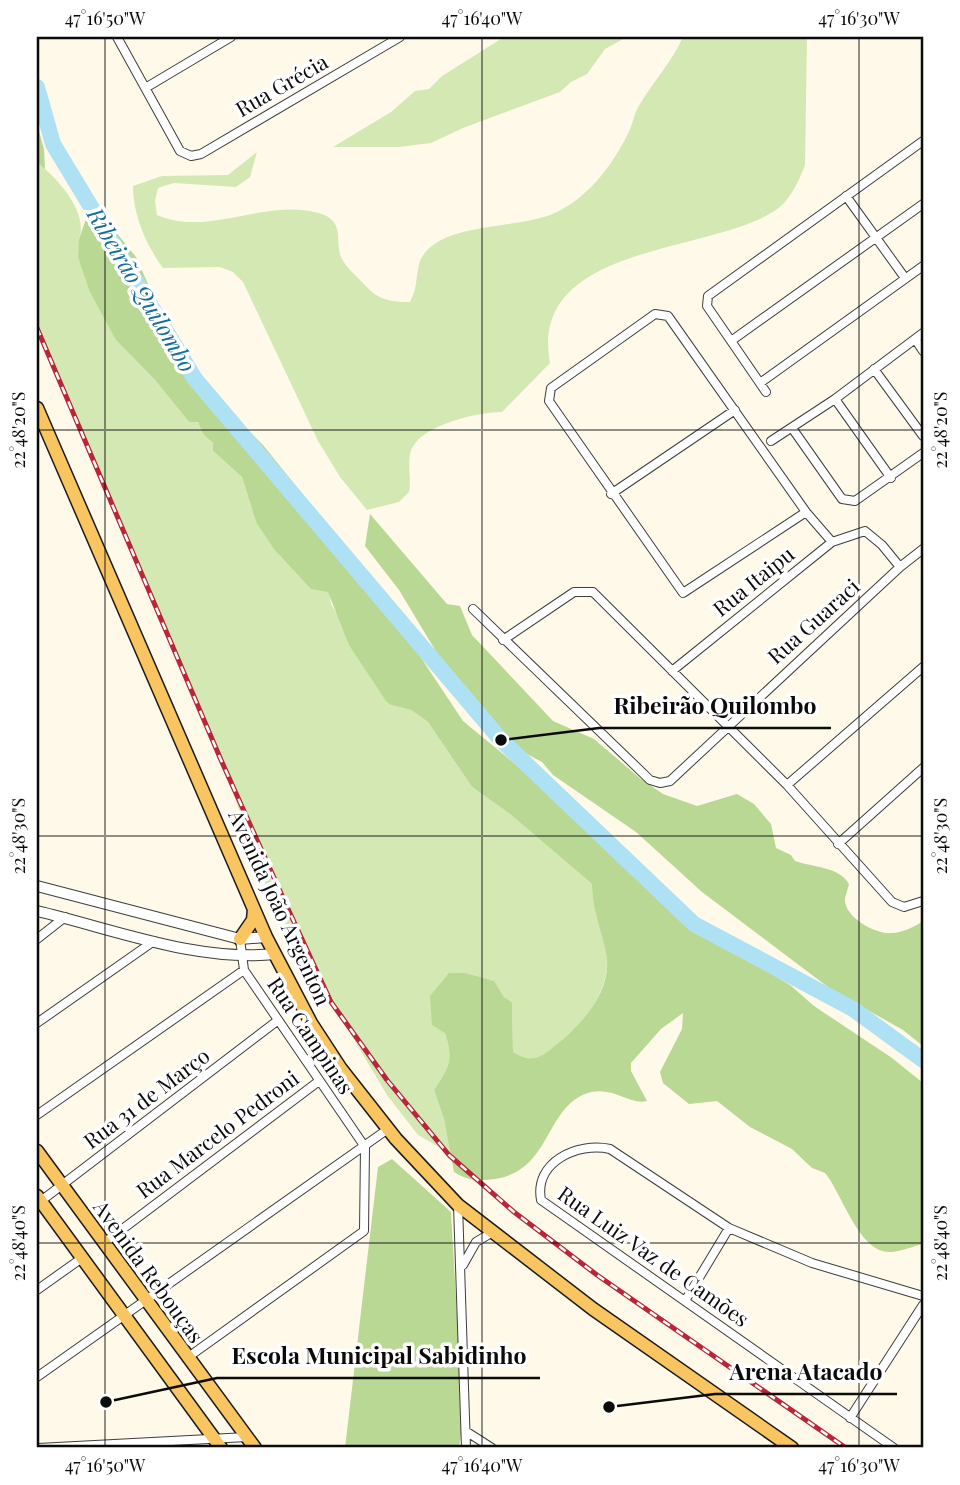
<svg xmlns="http://www.w3.org/2000/svg" width="960" height="1485" font-family="'Playfair Display',serif">
  <style>
    .green { fill: #d4e8b4 }
    .forest { fill: #b9d893 }
    .lines { fill: none; stroke-linecap: round; stroke-linejoin: round }
    .river { stroke: #afe1f5; stroke-width: 16 }
    .minor-casing { stroke: #3e3e3e; stroke-width: 10 }
    .tertiary-casing { stroke: #3e3e3e; stroke-width: 12 }
    .primary-casing { stroke: #1c1c1c; stroke-width: 15 }
    .minor { stroke: #fff; stroke-width: 8 }
    .tertiary { stroke: #fff; stroke-width: 10 }
    .primary { stroke: #f8c560; stroke-width: 12 }
    .rail-casing { stroke: #b92539; stroke-width: 5 }
    .rail { stroke: #fff; stroke-width: 2.5; stroke-dasharray: 8; stroke-linecap: butt }
    .ticks { fill: none; stroke: #0b0b0b; stroke-width: 2; stroke-opacity: 0.45 }
    .labels { text-anchor: middle; stroke-width: 7; stroke-linejoin: round; paint-order: stroke }
    .street-label { font-size: 21px; fill: #0b0b0b; stroke: #fff }
    .water-label { font-size: 23px; font-style: italic; fill: #166d9a; stroke: #fff }
    .leader { fill: none; stroke: #0b0b0b; stroke-width: 2.5 }
    .callout-dot { fill: #0b0b0b; stroke: #fff; stroke-width: 2.5 }
    .callout-label { font-size: 23px; text-anchor: middle; font-weight: bold; fill: #0b0b0b; stroke: #fff; stroke-width: 7; stroke-linejoin: round; paint-order: stroke }
    .neatline { fill: none; stroke: #0b0b0b; stroke-width: 2.5 }
    .ticks-label { font-size: 18px; text-anchor: middle; fill: #0b0b0b }
  </style>
  <rect width="100%" height="100%" fill="#fff9e9"/>
  <!-- green -->
  <path class="green" d="M504,37H627L605,49L587,74L571,82L560,92L463,128L431,143L399,147H333L391,112L415,91L429,89L442,76Z
    M683,37H807L805,165C800,179 789,202 776,210C711,254 528,243 550,363L502,412C479,412 424,424 412,448C406,461 412,478 409,492L399,502L367,510L340,477L318,441L243,282L233,272L220,267L163,268C146,245 133,215 133,186L162,176L228,175L257,152L250,177L236,187L174,183L158,188L155,201L157,215C210,238 268,196 322,214C343,222 336,237 340,254C342,262 350,270 356,276C375,296 380,302 410,302C419,286 415,269 422,257C443,221 521,230 557,212C590,196 615,162 630,129C634,120 634,113 640,104C653,82 673,60 683,37Z
    M37,162C57,178 89,212 79,239L116,340L155,380L189,422H198L203,434L213,443V451L242,477L256,522L329,592L331,604L391,705L411,710L428,722L472,787L510,814L592,884C592,912 604,935 607,959C609,991 584,1024 560,1042C540,1058 539,1065 513,1052L512,1002L504,997L493,981L480,978L445,1033C454,1061 449,1067 434,1090L444,1119L451,1154L418,1135L387,1095L272,902L234,796L37,326Z"/>
  <!-- forest -->
  <path class="forest" d="M37,124L44,149L45,169L37,162Z
    M96,212L103,216L136,257L148,284L151,307L166,334L211,393L263,445L358,563L463,721L526,773L539,779L641,869L712,938L790,985L814,1006L892,1058L923,1083V1244C913,1246 901,1252 890,1252C859,1253 842,1193 825,1173L812,1168L792,1149L750,1127L717,1101L689,1104L663,1083L660,1072L682,1029L683,1013L661,1029L631,1063V1071L647,1101C629,1106 612,1084 585,1094C544,1111 551,1170 495,1179C478,1181 468,1181 454,1172L444,1119L434,1090C449,1067 454,1061 445,1033L432,1025L430,996L449,973H465L494,981L504,997L512,1002L513,1052C533,1063 539,1059 556,1045C581,1025 610,994 607,959C604,935 592,913 592,884L510,814L472,787L428,722L411,710L391,705L386,701L349,645L328,592L311,589L274,549L256,522L242,477L213,451V443L203,434L198,422H189L155,380L116,340L90,292L78,257L79,239L88,213Z
    M370,514L447,604L460,606L472,635L553,721L594,739L641,779L663,794L697,806L737,794L754,804L771,824L776,848L791,855L795,861C812,867 840,867 849,884C848,889 845,896 845,900C845,918 877,935 892,933C902,933 916,926 923,921V1046L903,1030L832,990L702,892L636,832L553,775L542,762L508,744L481,719L442,666L437,653L399,590L365,546Z
    M392,1159L451,1212L463,1419L459,1448H345L378,1167Z"/>
  <g class="lines">
    <!-- river -->
    <path class="river" d="M37,87L53,144L195,379L501,740L694,924L853,1009L923,1060"/>
    <!-- minor casing -->
    <g class="minor-casing">
      <path id="minor" d="M117,37L180,151L191,156L201,154L400,37
        M147,87L231,37
        M846,196L905,278
        M915,339L923,351
        M731,341L923,204
        M874,369L923,436
        M760,383L923,266
        M766,392L707,306L708,296L923,141
        M835,399L891,478
        M792,428L842,499L855,501L923,453
        M771,441L835,399L923,333
        M611,494L735,410
        M806,512L683,593L549,401L551,388L655,314L668,316L806,512L832,542
        M473,609L650,780L660,783L670,781L900,567L923,549
        M503,640L574,592H593L787,785L892,902L904,907L923,901
        M672,671L832,542L865,531L882,545L900,567
        M787,785L923,667
        M838,844L923,768
        M37,939L65,917
        M37,1023L154,941
        M37,1115L244,970
        M37,1204L277,1021
        M458,1205L466,1448
        M104,1243L319,1081
        M463,1265L476,1242L491,1233
        M37,1290L82,1258
        M685,1301L729,1228
        M187,1358L364,1231L365,1147L244,970L240,939
        M37,1377L388,1129
        M850,1418L923,1305
        M467,1432L492,1448
        M38,1448L247,1437
        M894,1448L541,1200C534,1162 577,1142 610,1149L729,1228L812,1263L923,1296"/>
    </g>
    <!-- tertiary casing -->
    <g class="tertiary-casing">
      <path id="tertiary" d="M37,886L240,939L266,937
        M37,911C113,929 196,962 275,954"/>
    </g>
    <!-- primary casing -->
    <g class="primary-casing">
      <path id="primary" d="M37,408L266,937L311,1023L341,1069L396,1139L458,1205L593,1309L792,1448
        M240,939L253,920L254,909
        M37,1151L255,1448
        M37,1196L221,1448"/>
    </g>
    <!-- minor -->
    <use href="#minor" class="minor"/>
    <!-- tertiary -->
    <use href="#tertiary" class="tertiary"/>
    <!-- primary -->
    <use href="#primary" class="primary"/>
    <!-- rail casing -->
    <g class="rail-casing">
      <path id="rail" d="M37,328L221,760L289,911L331,1002L387,1080L449,1155L514,1212L597,1275L846,1448"/>
    </g>
    <!-- rail -->
    <use href="#rail" class="rail"/>
  </g>
  <!-- ticks -->
  <path class="ticks" d="M105,37V1448M482,37V1448M859,37V1448M37,430H923M37,836H923M37,1243H923"/>
  <g class="labels">
    <!-- street labels -->
    <g class="street-label">
      <text transform="translate(282 86) rotate(-30)" y="7">Rua Grécia</text>
      <text transform="translate(754 582) rotate(-39)" y="7">Rua Itaipu</text>
      <text transform="translate(814 622) rotate(-42)" y="7">Rua Guaraci</text>
      <text transform="translate(279 908) rotate(65)" y="7">Avenida João Argenton</text>
      <text transform="translate(310 1036) rotate(56)" y="7">Rua Campinas</text>
      <text transform="translate(147 1099) rotate(-37)" y="7">Rua 31 de Março</text>
      <text transform="translate(218 1135) rotate(-37)" y="7">Rua Marcelo Pedroni</text>
      <text transform="translate(653 1257) rotate(35)" y="7">Rua Luiz Vaz de Camões</text>
      <text transform="translate(148 1272) rotate(54)" y="7">Avenida Rebouças</text>
    </g>
    <!-- water labels -->
    <g class="water-label">
      <text transform="translate(141 290) rotate(59)" y="8">Ribeirão Quilombo</text>
    </g>
  </g>
  <!-- callouts -->
  <path class="leader" d="M501 740L599 728H831M106 1402L217 1378H540M609 1407L715 1394H897"/>
  <g class="callout-dot">
    <circle cx="501" cy="740" r="7"/>
    <circle cx="106" cy="1402" r="7"/>
    <circle cx="609" cy="1407" r="7"/>
  </g>
  <g class="callout-label">
    <text x="715" y="714">Ribeirão Quilombo</text>
    <text x="379" y="1364">Escola Municipal Sabidinho</text>
    <text x="806" y="1380">Arena Atacado</text>
  </g>
  <!-- border -->
  <rect width="960" height="1485" fill="none" stroke="#ffffff" stroke-width="77"/>
  <rect x="38" y="38" width="884" height="1408" class="neatline"/>
  <g class="ticks-label">
    <text x="105" y="25">47°16'50"W</text>
    <text x="482" y="25">47°16'40"W</text>
    <text x="859" y="25">47°16'30"W</text>
    <text transform="translate(19 430) rotate(-90)" y="6">22°48'20"S</text>
    <text transform="translate(941 430) rotate(-90)" y="6">22°48'20"S</text>
    <text transform="translate(19 836) rotate(-90)" y="6">22°48'30"S</text>
    <text transform="translate(941 836) rotate(-90)" y="6">22°48'30"S</text>
    <text transform="translate(19 1243) rotate(-90)" y="6">22°48'40"S</text>
    <text transform="translate(941 1243) rotate(-90)" y="6">22°48'40"S</text>
    <text x="105" y="1472">47°16'50"W</text>
    <text x="482" y="1472">47°16'40"W</text>
    <text x="859" y="1472">47°16'30"W</text>
  </g>
</svg>
